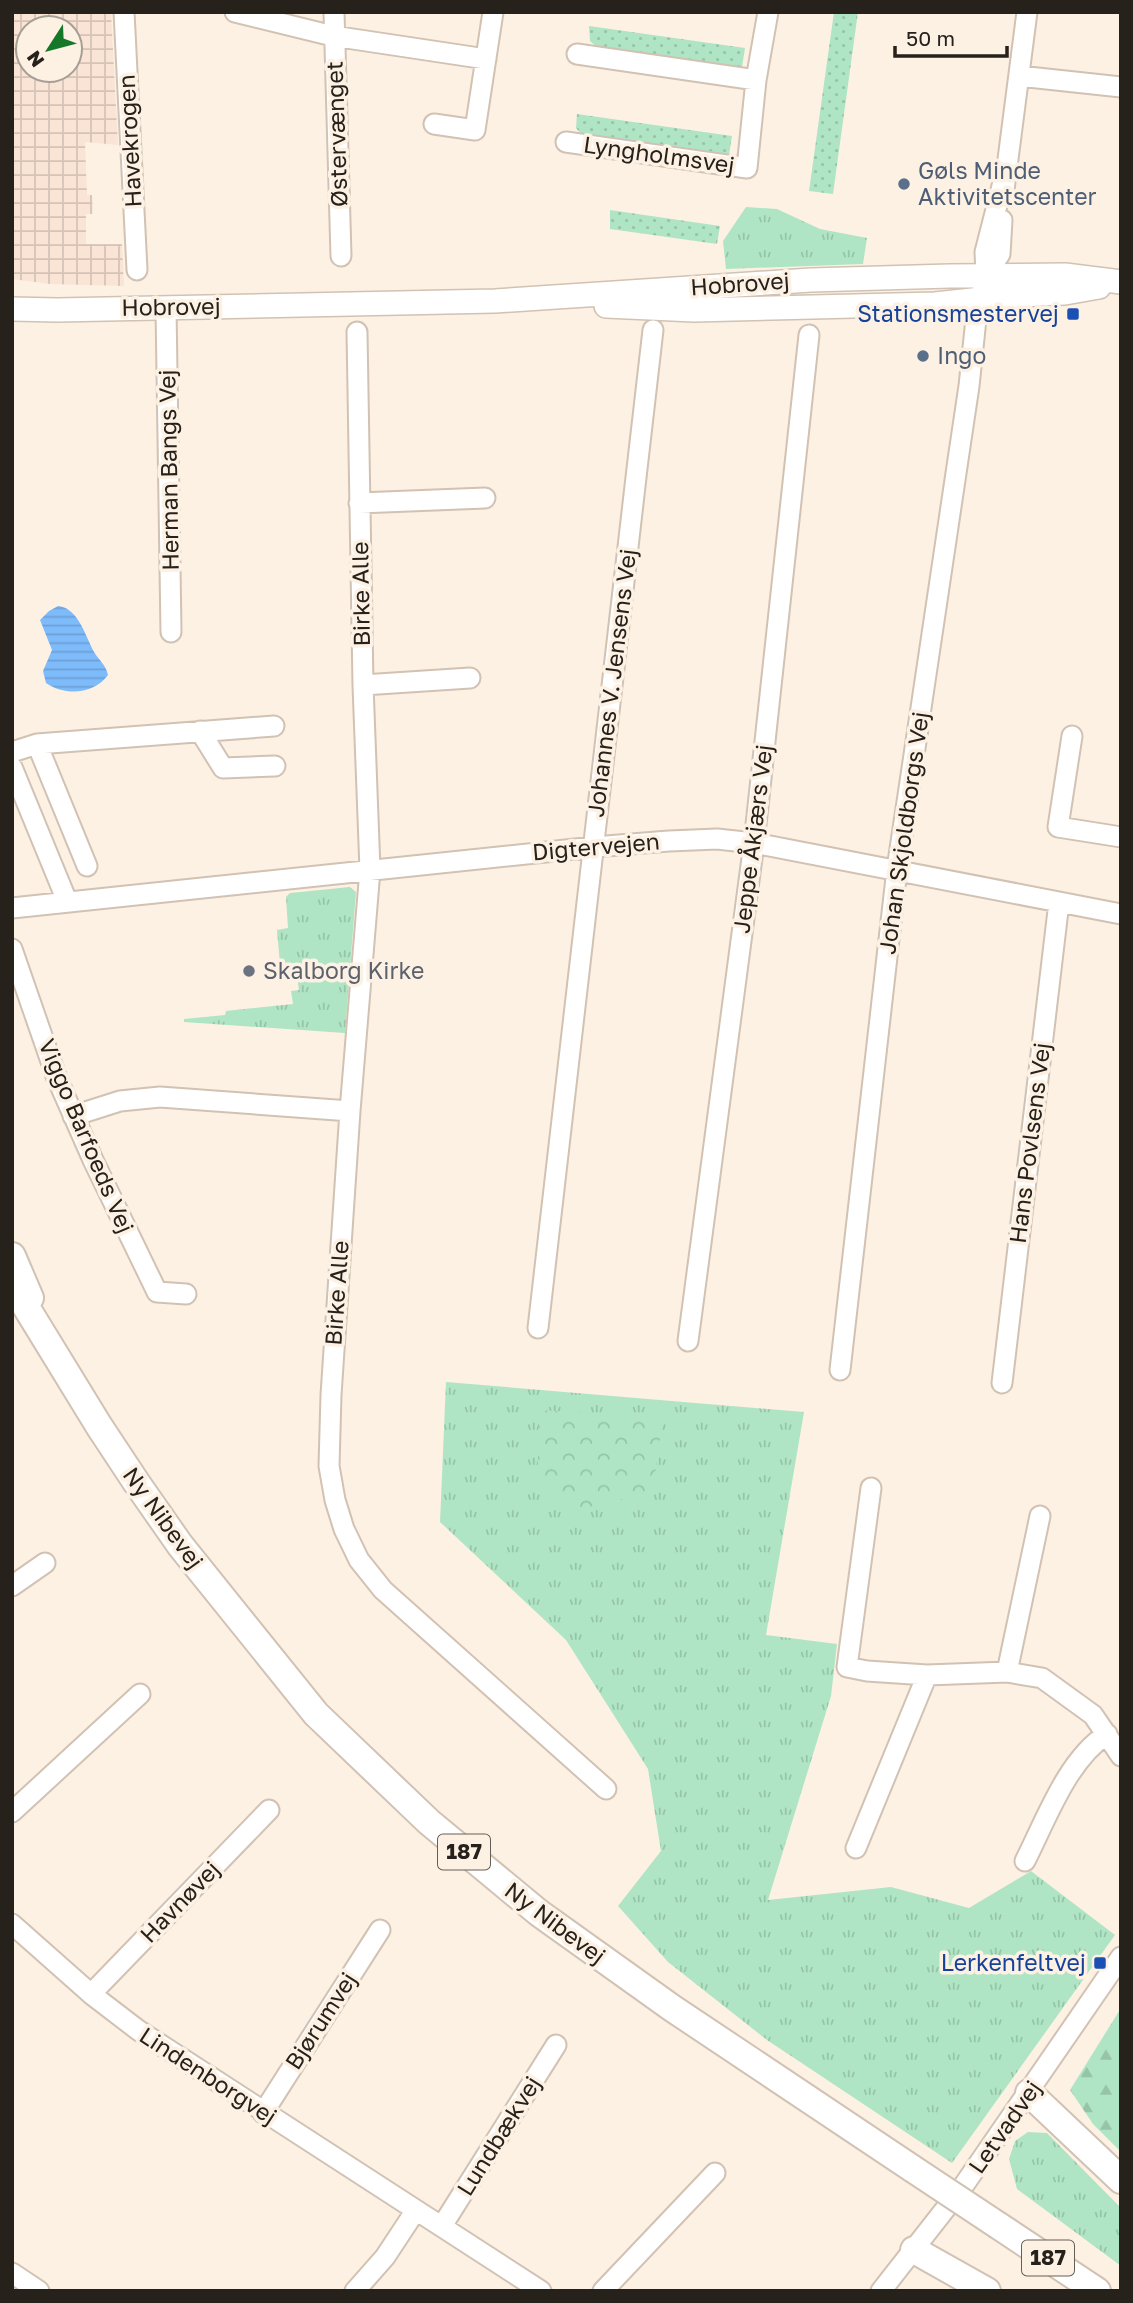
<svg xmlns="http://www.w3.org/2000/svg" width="1133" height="2303" font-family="'Golos Text',sans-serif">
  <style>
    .industrial { fill: url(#industrial-grid); fill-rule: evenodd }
    .grass { fill: url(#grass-tufts) }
    .forest { fill: url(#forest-firs) }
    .park { fill: url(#park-crowns) }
    .garden { fill: url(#garden-dots) }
    .water { fill: url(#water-rules) }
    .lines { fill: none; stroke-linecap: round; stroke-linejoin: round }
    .minor-casing { stroke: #d1c2b3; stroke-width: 23 }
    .major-casing { stroke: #d1c2b3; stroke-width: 26 }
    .highway-casing { stroke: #d1c2b3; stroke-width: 30 }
    .minor { stroke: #fff; stroke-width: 19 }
    .major { stroke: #fff; stroke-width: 23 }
    .highway { stroke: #fff; stroke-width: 26 }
    .highway-bridge-casing { stroke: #d1c2b3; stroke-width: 30; stroke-linecap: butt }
    .highway-bridge { stroke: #fff; stroke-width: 26 }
    .service-dot { fill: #5c6f8a; stroke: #fdf1e4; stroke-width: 2.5 }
    .transit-dot { fill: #1a4fb4; stroke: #fdf1e4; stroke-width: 2.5 }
    .worship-dot { fill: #6b7280; stroke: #fdf1e4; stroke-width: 2.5 }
    .labels { text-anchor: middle; stroke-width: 7; stroke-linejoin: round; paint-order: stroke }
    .shield { fill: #fdf1e4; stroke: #665f57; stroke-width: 2 }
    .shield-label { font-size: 21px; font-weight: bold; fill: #26211b }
    .street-label { font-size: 23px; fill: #26211b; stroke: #fdf1e4 }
    .service-label { font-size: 23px; fill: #4e5e75; stroke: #fdf1e4; text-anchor: start }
    .transit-label { font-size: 23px; fill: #164399; stroke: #fdf1e4; text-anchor: end }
    .worship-label { font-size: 23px; fill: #5b616d; stroke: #fdf1e4; text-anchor: start }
  </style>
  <defs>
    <pattern id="industrial-grid" width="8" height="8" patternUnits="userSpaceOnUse" patternTransform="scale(1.75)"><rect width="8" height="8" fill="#f9e4d6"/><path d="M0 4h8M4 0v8" fill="none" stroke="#d5c3b7"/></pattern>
    <pattern id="grass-tufts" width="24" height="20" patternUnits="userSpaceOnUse" patternTransform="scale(1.75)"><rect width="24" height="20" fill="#afe5c4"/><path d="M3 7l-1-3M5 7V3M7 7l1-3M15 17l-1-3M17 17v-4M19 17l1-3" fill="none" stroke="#96c4a8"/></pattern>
    <pattern id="forest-firs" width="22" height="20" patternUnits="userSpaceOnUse" patternTransform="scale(1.75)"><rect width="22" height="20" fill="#afe5c4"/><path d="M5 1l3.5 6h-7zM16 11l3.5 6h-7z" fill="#96c4a8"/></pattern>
    <pattern id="park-crowns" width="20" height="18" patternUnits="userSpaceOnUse" patternTransform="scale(1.75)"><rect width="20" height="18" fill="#afe5c4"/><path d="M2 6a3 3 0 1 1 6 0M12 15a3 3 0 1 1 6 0" fill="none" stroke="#96c4a8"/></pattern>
    <pattern id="garden-dots" width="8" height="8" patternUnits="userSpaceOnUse" patternTransform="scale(1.75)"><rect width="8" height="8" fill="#afe5c4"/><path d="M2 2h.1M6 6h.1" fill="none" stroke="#96c4a8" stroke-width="1.8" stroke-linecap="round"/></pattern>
    <pattern id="water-rules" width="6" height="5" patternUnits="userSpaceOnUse" patternTransform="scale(1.75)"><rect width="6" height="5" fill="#7ebbfb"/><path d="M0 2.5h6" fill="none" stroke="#6da0d7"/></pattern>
  </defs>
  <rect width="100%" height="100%" fill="#fdf1e4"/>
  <!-- industrial -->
  <path class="industrial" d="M12,12H111L118,145L85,142L87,195H92L93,214H86V244H122L124,286L50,284L12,279ZM28,28H70V70H28Z"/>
  <!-- grass -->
  <path class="grass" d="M746,207L777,209L820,229L867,238L863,264L726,269L723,241Z
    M350,887L356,892L345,1033L184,1022V1019L225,1015L226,1011L293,1004L291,991L299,990L295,963L280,964L277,930L288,928L286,897L290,893Z
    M446,1382L804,1412L766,1635L837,1644L831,1696L768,1900L891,1887L969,1908L1031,1871L1115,1935L952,2163L767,2040L668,1962L618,1906L661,1851L648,1769L566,1640L440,1522Z
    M1028,2132L1047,2133L1121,2208V2266L1017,2189L1009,2159L1015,2141Z"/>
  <!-- forest -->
  <path class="forest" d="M1121,2008V2152L1093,2124L1070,2090Z"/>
  <!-- park -->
  <path class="park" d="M538,1410L663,1417L652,1495L603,1502L579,1511L538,1474Z"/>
  <!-- garden -->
  <path class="garden" d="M834,12H858L833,194L809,191Z
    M589,26L745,48L742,67L596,46L590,41Z
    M577,114L732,136L729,155L582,135L576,128Z
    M610,210L720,226L717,244L610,229Z"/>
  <!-- water -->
  <path class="water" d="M58,606C80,608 86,640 96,655C101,662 106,666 108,675C93,695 65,696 46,683L43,671L52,650L40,620L49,611Z"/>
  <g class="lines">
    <!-- minor casing -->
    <g class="minor-casing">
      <path id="minor" d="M124,12L137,270
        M235,12L333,36L486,59
        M334,12L341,256
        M577,54L756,80
        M1019,76L1121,87
        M434,124L475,130L493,12
        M566,142L747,168L756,80L768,12
        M1004,190L1027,12
        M986,275L1000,254L1002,220
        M166,308L171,632
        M357,332L363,685L370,870L350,1111L331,1395L329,1466L335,1500L344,1529L359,1560L383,1590L606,1789
        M359,503L485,498
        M363,685L470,678
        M200,731L223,768L275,766
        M1072,736L1058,827L1121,837
        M37,744L87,866
        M12,752L37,744L274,726
        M12,767L67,901
        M12,908L594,847L669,841L717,839L754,843L1121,914
        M12,949L56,1076L93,1160L157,1292L186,1294
        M73,1116L120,1101L160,1097L350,1111
        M538,1328L653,330
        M688,1341L754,843L809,335
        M840,1370L897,869L969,386L976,319L986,275L985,252L1004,178
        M1002,1383L1059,902
        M871,1488L847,1667L867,1671L927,1675L1007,1672L1042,1678L1093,1715L1121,1756
        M12,1586L45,1563
        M1007,1672L1040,1516
        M12,1812L140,1694
        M856,1848L927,1675
        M1025,1861C1046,1820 1067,1760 1107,1734
        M12,1924L91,1994L138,2030L541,2291
        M91,1994L269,1810
        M263,2113L380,1930
        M442,2226L556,2045
        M12,2273L39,2291
        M355,2291L385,2257L416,2210
        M603,2291L715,2173
        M881,2291L964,2185L1121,1957"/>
    </g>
    <!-- major casing -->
    <g class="major-casing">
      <path id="major" d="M606,306L694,310L935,304L1019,295L1065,293L1099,287
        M12,309L57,310L495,301L811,280L950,276L1065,275L1121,282"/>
    </g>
    <!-- highway casing -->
    <g class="highway-casing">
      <path id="highway" d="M12,1256L30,1298
        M12,1284L99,1426L136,1482L180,1545L316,1714L429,1822L539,1913L672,2008L913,2169
        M1029,2093L1121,2180
        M999,2226L1097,2291
        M914,2250L987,2291"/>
    </g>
    <!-- minor -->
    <use href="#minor" class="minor"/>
    <!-- major -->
    <use href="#major" class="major"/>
    <!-- highway -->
    <use href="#highway" class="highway"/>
    <!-- highway-bridge casing -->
    <g class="highway-bridge-casing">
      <path id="highway-bridge" d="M913,2169L999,2226"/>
    </g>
    <!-- highway-bridge -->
    <use href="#highway-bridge" class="highway-bridge"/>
  </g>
  <!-- markers -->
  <g class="service-dot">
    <circle cx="904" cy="184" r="7"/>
    <circle cx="923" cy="356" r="7"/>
  </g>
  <g class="transit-dot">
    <rect x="1066" y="307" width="14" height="14" rx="3.5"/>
    <rect x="1093" y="1956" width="14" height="14" rx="3.5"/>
  </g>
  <circle class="worship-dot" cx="249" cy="971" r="7"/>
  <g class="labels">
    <!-- shield labels -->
    <g class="shield">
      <rect x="438" y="1834.5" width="52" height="35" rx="5"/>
      <rect x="1022" y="2240.5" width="52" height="35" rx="5"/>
    </g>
    <g class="shield-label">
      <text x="464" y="1859">187</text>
      <text x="1048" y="2265">187</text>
    </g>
    <!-- street labels -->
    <g class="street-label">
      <text transform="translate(337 134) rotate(-92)" y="8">Østervænget</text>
      <text transform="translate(130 141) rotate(-93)" y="8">Havekrogen</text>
      <text transform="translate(659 155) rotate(8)" y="8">Lyngholmsvej</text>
      <text transform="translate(740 284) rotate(-4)" y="8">Hobrovej</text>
      <text transform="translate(171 307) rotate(-1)" y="8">Hobrovej</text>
      <text transform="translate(169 470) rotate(-91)" y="8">Herman Bangs Vej</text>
      <text transform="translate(361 594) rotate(-91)" y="8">Birke Alle</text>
      <text transform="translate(612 683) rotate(-83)" y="8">Johannes V. Jensens Vej</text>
      <text transform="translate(904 833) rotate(-82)" y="8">Johan Skjoldborgs Vej</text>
      <text transform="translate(753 839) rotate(-83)" y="8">Jeppe Åkjærs Vej</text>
      <text transform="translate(596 847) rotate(-5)" y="8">Digtervejen</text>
      <text transform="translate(86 1136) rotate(67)" y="8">Viggo Barfoeds Vej</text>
      <text transform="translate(1030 1143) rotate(-83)" y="8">Hans Povlsens Vej</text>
      <text transform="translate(337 1293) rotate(-86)" y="8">Birke Alle</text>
      <text transform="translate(163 1518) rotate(54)" y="8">Ny Nibevej</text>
      <text transform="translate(180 1902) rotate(-46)" y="8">Havnøvej</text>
      <text transform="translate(555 1923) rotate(37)" y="8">Ny Nibevej</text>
      <text transform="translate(321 2021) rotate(-57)" y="8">Bjørumvej</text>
      <text transform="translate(208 2076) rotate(33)" y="8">Lindenborgvej</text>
      <text transform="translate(1005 2127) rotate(-55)" y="8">Letvadvej</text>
      <text transform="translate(499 2136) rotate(-58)" y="8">Lundbækvej</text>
    </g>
    <!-- service labels -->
    <g class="service-label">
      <text x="918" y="179">Gøls Minde<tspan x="918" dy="26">Aktivitetscenter</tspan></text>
      <text x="937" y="364">Ingo</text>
    </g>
    <!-- transit labels -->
    <g class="transit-label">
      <text x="1059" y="322">Stationsmestervej</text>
      <text x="1086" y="1971">Lerkenfeltvej</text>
    </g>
    <!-- worship labels -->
    <g class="worship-label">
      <text x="263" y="979">Skalborg Kirke</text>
    </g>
  </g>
  <!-- border -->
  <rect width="1133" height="2303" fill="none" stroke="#26211b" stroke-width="28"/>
  <!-- north arrow -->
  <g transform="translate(49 49) rotate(234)"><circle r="33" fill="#fdf1e4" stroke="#a79e94" stroke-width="2"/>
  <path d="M0-5L12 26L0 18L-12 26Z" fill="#157728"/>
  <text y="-10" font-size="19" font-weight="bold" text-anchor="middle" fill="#26211b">N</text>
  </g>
  <!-- scale -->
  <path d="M895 46v10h112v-10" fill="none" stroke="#26211b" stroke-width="3.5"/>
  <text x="906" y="46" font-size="21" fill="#26211b" stroke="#fdf1e4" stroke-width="5" paint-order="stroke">50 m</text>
</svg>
